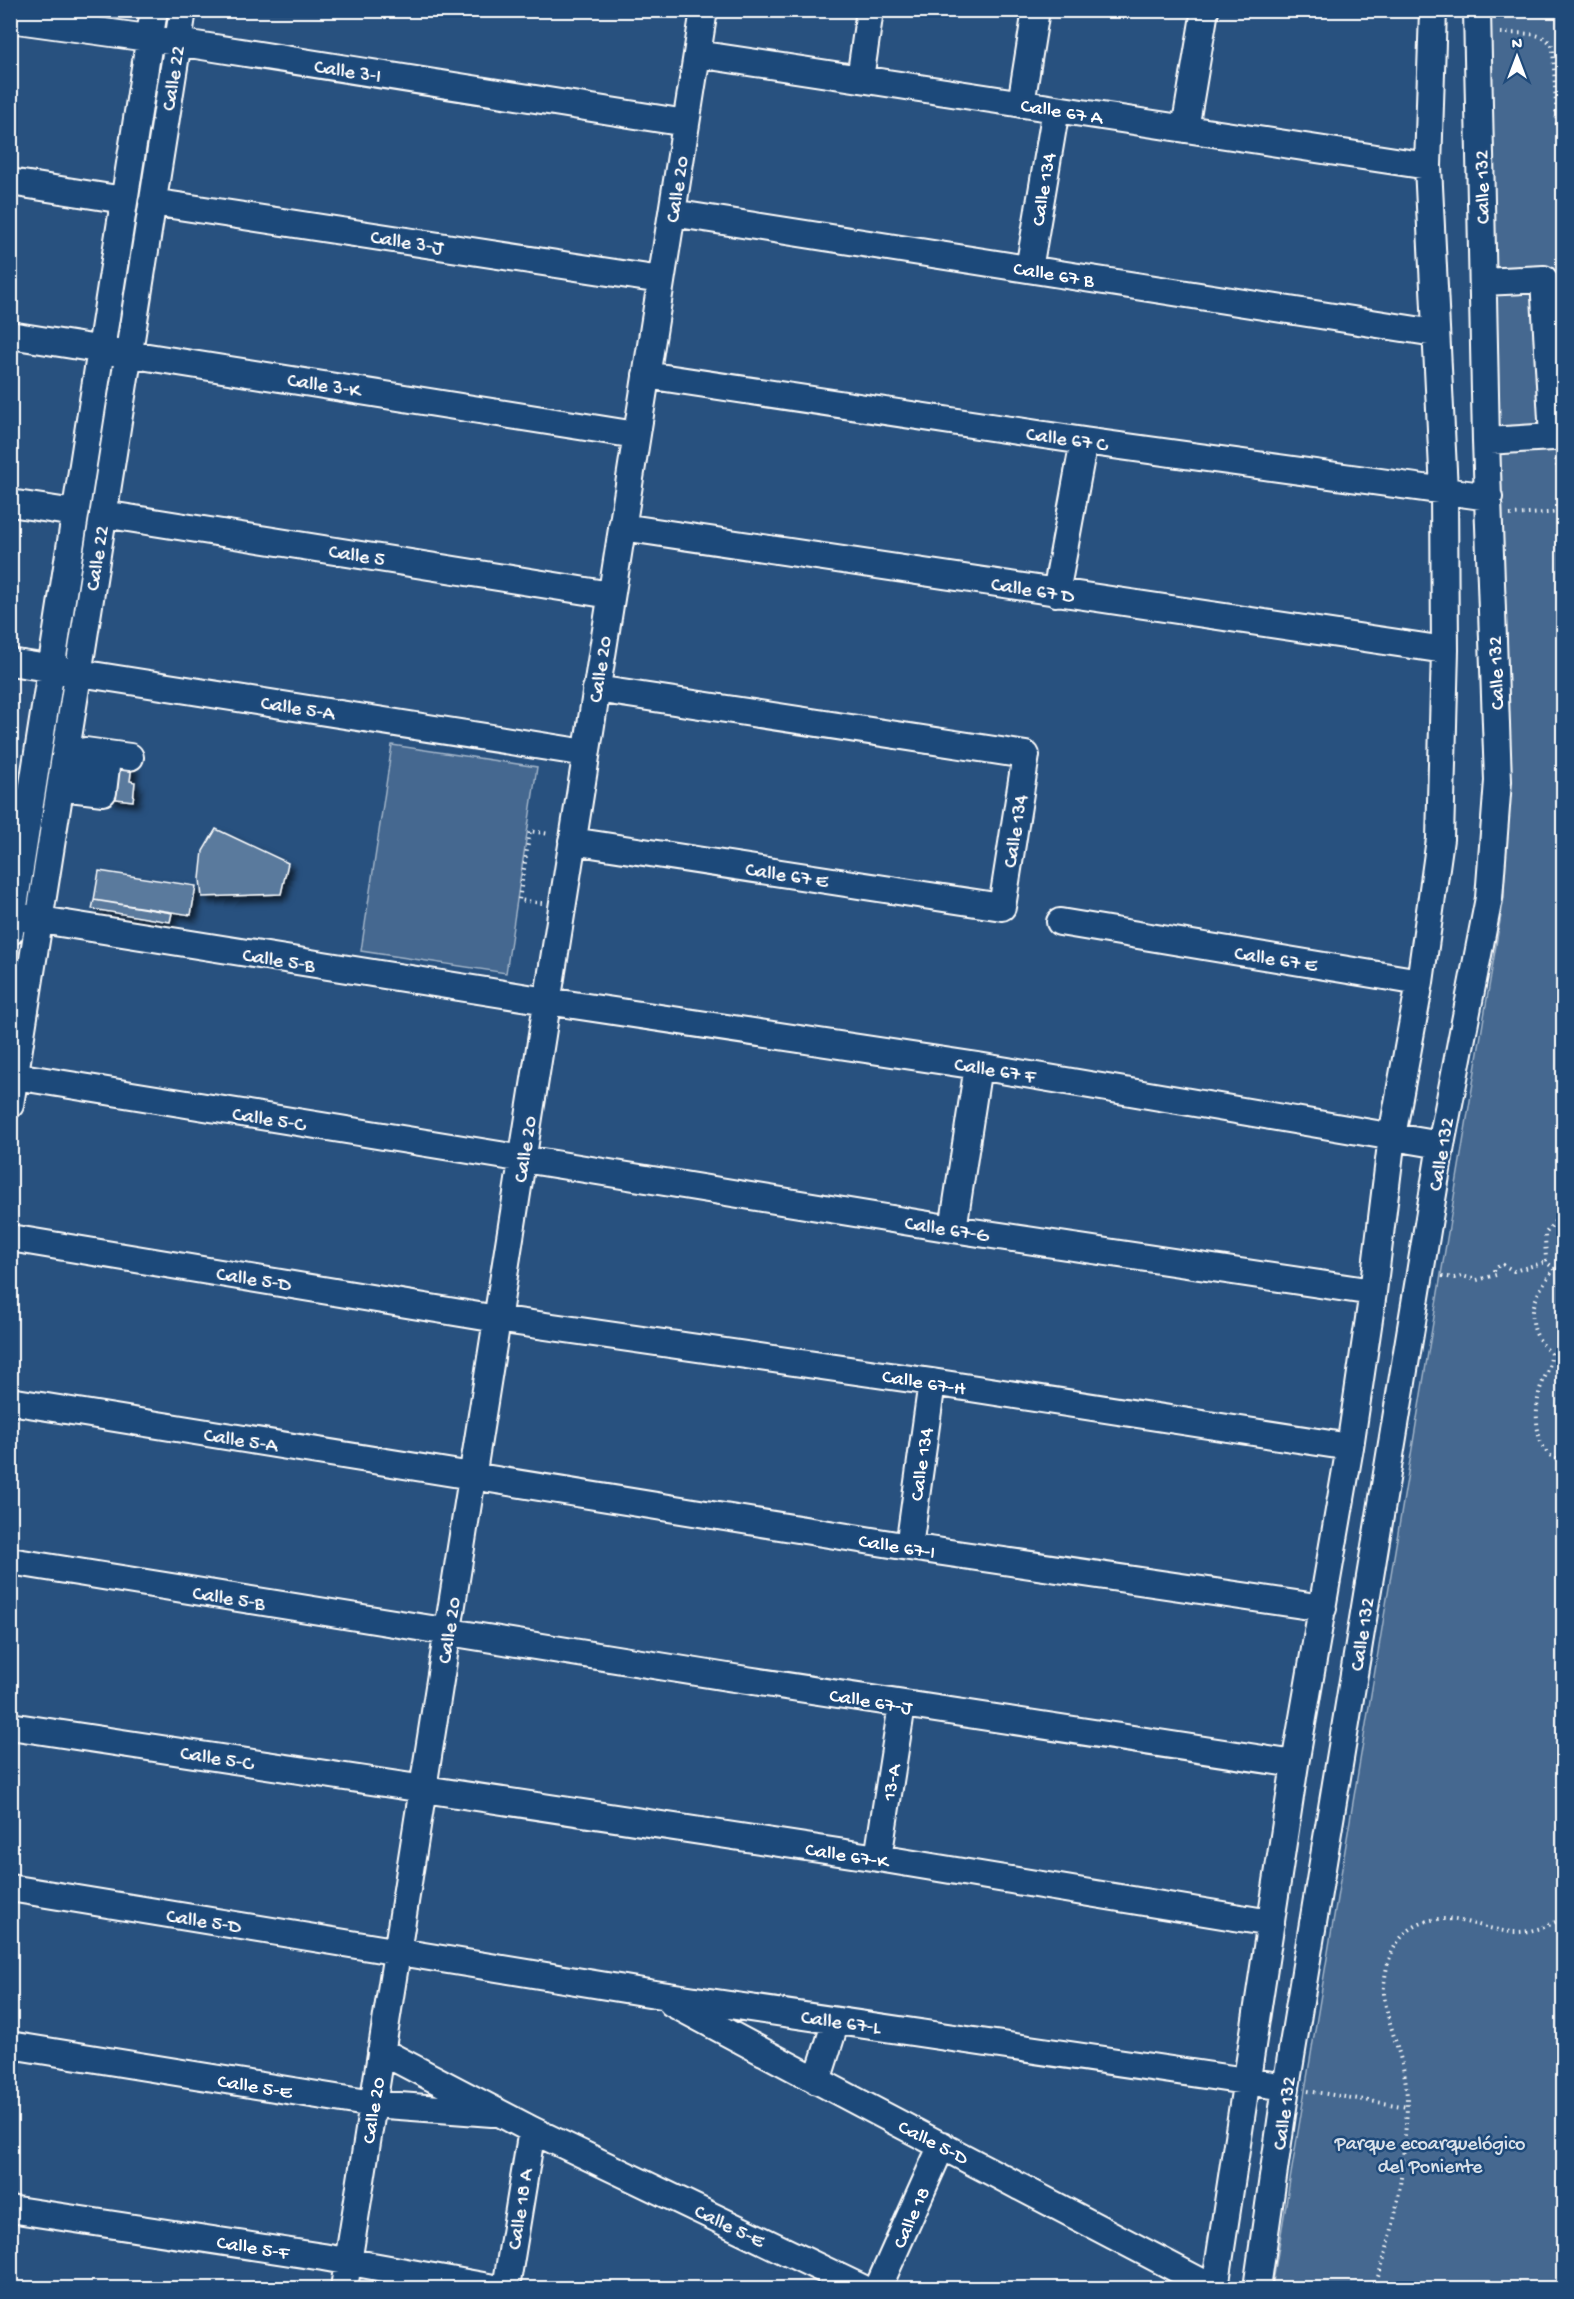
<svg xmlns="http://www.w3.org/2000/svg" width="1574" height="2299" font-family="'Gochi Hand',sans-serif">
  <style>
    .green { fill: #446890; stroke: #a2b4c8; stroke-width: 1.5 }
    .building { fill: #5a7a9d; stroke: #fff; stroke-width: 1.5; filter: url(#shadow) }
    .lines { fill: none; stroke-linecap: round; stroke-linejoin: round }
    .minor-casing { stroke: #fff; stroke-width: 30 }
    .path { stroke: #fff; stroke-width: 4; stroke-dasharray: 1.5 4.5; stroke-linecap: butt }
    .minor { stroke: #1f4a7a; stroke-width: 26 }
    .labels { text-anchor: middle; stroke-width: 5; stroke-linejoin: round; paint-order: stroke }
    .street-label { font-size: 20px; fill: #fff; stroke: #1f4a7a }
    .park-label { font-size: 20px; fill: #dae1e9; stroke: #1f4a7a }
  </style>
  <defs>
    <filter id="shadow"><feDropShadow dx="5.5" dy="5.5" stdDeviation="3" flood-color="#0009"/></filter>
  </defs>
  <rect width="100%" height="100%" fill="#28517f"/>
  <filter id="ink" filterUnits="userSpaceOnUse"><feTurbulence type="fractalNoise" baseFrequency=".0167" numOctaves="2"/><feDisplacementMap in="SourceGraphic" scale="12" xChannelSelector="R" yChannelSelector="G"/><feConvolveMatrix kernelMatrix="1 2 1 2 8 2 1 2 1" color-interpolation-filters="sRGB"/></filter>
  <g filter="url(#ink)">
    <!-- green -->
    <path class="green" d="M1485,11H1563V2288H1272L1504,897L1508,734Z
      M392,745L537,767L506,973L361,951Z"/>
    <!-- building -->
    <path class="building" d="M112,762L132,765L130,781L135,782L133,801L108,798Z
      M216,829L288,863L281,894L202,897L200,879L203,851Z
      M99,871L196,886L191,915L94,900Z
      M94,900L172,913L170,922L92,909Z"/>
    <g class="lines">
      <!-- minor casing -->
      <g class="minor-casing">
        <path id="minor" d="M10,19L177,42L686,123
          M697,54L1428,166
          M860,79L870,10
          M1021,104L1036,10
          M1185,129L1205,10
          M10,182L124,200
          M152,202L661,280
          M672,213L1435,333
          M1029,269L1056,109
          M1483,282L1544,279L1553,437L1486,441
          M10,335L636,435
          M646,375L1084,441L1489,497
          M10,503L75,513
          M103,514L611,595
          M622,527L1445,650
          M1056,593L1084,441
          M10,662L586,753
          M85,751L130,757
          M61,787L103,792L106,767L65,762
          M572,841L1002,907L1026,755L596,689
          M10,915L547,1001L978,1066L1441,1145
          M1060,922L1420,982
          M10,932L154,10
          M15,1076L953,1229L1373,1292
          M10,1105L183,10
          M953,1229L978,1066
          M10,1238L497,1319L932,1382L1350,1447
          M10,1401L909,1547L1323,1608
          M909,1547L932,1382
          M10,1561C438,1632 866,1700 1295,1764
          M10,1726L878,1858L1271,1923
          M878,1858L902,1705
          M10,1888L655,1994L1286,2087
          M672,2003C851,2100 1033,2193 1213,2288
          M10,2045L373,2104L492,2113
          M381,2051L532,2130L862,2288
          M817,2081L836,2021
          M10,2209L323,2257L494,2288
          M344,2288L704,10
          M506,2288L532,2130
          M878,2288L942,2145
          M1215,2288L1295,1764L1350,1447L1373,1292L1392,1136L1420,982L1440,839L1445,650L1444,490L1428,166L1433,10
          M1257,2288L1286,2087L1420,1273L1441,1145L1489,898L1498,781L1486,441L1477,10"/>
      </g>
      <!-- path -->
      <path class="path" d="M1501,33C1518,34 1546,30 1553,48L1557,124L1564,132
        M1556,459L1564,508
        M1510,515L1564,512
        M542,903L519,900L530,831L550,834
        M1564,1260C1548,1273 1530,1300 1533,1321C1534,1335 1542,1344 1551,1354C1551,1368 1544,1377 1540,1389C1535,1408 1534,1443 1551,1456C1555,1459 1560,1461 1564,1463
        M1555,1269L1546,1262L1545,1234L1564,1210
        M1442,1276L1454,1278L1462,1276L1477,1280L1496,1275L1494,1271L1496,1267L1502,1264L1514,1271L1546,1262
        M1308,2091L1408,2107
        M1374,2288C1392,2239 1400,2199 1404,2146C1406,2124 1409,2101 1405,2078C1401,2051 1382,2010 1384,1985C1387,1958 1395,1934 1422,1923C1451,1910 1486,1932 1516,1932C1534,1932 1548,1926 1564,1918"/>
      <!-- minor -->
      <use href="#minor" class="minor"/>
    </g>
  </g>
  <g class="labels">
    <!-- street labels -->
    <g class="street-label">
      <text transform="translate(348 70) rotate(9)" y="7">Calle 3-I</text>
      <text transform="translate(172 78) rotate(-81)" y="7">Calle 22</text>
      <text transform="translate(1062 110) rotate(9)" y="7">Calle 67 A</text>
      <text transform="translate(1481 187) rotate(-91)" y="7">Calle 132</text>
      <text transform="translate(676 189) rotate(-81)" y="7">Calle 20</text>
      <text transform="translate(1042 189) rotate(-81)" y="7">Calle 134</text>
      <text transform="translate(407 241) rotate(9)" y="7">Calle 3-J</text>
      <text transform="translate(1054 273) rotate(9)" y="7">Calle 67 B</text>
      <text transform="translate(324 384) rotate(9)" y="7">Calle 3-K</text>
      <text transform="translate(1067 438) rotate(8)" y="7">Calle 67 C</text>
      <text transform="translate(357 554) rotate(9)" y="7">Calle 5</text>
      <text transform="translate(96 558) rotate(-81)" y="7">Calle 22</text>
      <text transform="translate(1033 589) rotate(9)" y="7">Calle 67 D</text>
      <text transform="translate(599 669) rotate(-81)" y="7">Calle 20</text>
      <text transform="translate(1495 673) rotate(-92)" y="7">Calle 132</text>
      <text transform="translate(298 707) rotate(9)" y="7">Calle 5-A</text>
      <text transform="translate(1014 831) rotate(-81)" y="7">Calle 134</text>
      <text transform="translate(787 874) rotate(9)" y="7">Calle 67 E</text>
      <text transform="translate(1276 958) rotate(9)" y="7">Calle 67 E</text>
      <text transform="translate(279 959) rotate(9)" y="7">Calle 5-B</text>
      <text transform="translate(995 1069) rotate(9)" y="7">Calle 67 F</text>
      <text transform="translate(269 1118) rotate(9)" y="7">Calle 5-C</text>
      <text transform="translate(524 1149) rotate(-81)" y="7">Calle 20</text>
      <text transform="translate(1440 1154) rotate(-80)" y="7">Calle 132</text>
      <text transform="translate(947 1228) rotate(9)" y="7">Calle 67-G</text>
      <text transform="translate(254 1278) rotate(9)" y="7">Calle 5-D</text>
      <text transform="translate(924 1381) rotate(9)" y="7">Calle 67-H</text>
      <text transform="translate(241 1439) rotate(9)" y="7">Calle 5-A</text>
      <text transform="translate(920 1464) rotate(-82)" y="7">Calle 134</text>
      <text transform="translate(897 1545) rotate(9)" y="7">Calle 67-I</text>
      <text transform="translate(229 1597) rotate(9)" y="7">Calle 5-B</text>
      <text transform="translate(448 1630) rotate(-81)" y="7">Calle 20</text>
      <text transform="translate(1361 1634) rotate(-81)" y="7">Calle 132</text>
      <text transform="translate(871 1700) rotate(9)" y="7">Calle 67-J</text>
      <text transform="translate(217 1757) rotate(9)" y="7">Calle 5-C</text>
      <text transform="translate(890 1782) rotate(-81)" y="7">13-A</text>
      <text transform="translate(847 1854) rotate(9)" y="7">Calle 67-K</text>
      <text transform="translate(204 1920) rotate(9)" y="7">Calle 5-D</text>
      <text transform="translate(841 2021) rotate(8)" y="7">Calle 67-L</text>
      <text transform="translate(255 2085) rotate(9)" y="7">Calle 5-E</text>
      <text transform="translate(372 2110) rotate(-81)" y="7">Calle 20</text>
      <text transform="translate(1283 2113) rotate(-82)" y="7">Calle 132</text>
      <text transform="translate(934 2141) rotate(27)" y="7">Calle 5-D</text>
      <text transform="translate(519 2209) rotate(-81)" y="7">Calle 18 A</text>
      <text transform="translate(910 2217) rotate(-66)" y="7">Calle 18</text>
      <text transform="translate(730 2225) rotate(26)" y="7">Calle 5-E</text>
      <text transform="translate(253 2246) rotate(9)" y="7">Calle 5-F</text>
    </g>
    <!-- park labels -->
    <g class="park-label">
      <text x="1430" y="2149">Parque ecoarquelógico<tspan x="1430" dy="23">del Poniente</tspan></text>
    </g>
  </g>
  <!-- margin -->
  <rect width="1574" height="2299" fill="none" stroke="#1f4a7a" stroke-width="36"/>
  <rect x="18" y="18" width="1538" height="2263" fill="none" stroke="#fff" stroke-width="2" filter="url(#ink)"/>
  <!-- north arrow -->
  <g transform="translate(1517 57)" stroke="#1f4a7a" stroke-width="4.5" paint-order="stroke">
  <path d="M0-4.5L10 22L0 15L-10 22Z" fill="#ffffff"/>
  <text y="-9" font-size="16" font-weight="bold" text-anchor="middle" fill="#ffffff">N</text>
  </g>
</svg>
